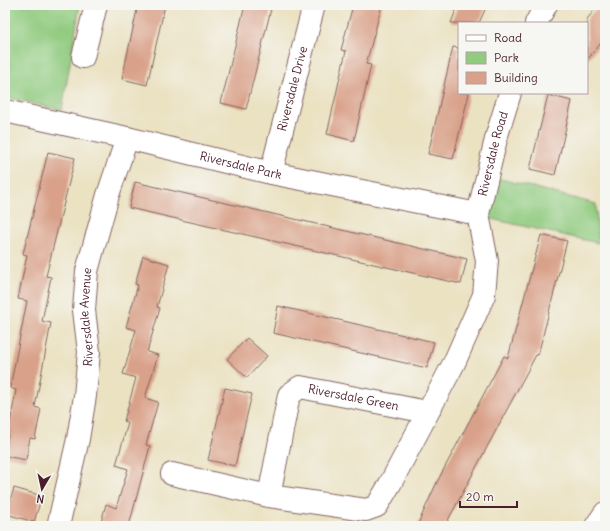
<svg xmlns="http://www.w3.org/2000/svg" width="610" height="531" font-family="Delius,sans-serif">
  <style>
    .green { fill: #90cb7f; stroke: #6d7555 }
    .building { fill: #d9a189 }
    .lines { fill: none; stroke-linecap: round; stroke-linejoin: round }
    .minor-casing { stroke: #826360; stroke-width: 24 }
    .minor { stroke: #fff; stroke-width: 22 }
    .labels { text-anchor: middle; stroke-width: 4; stroke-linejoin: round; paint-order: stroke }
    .street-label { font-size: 12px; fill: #4a1f2b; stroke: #f6f6f2 }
  </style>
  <rect width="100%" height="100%" fill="#f6f6f2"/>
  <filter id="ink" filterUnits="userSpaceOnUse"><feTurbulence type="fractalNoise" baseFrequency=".025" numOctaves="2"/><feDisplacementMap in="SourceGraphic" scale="8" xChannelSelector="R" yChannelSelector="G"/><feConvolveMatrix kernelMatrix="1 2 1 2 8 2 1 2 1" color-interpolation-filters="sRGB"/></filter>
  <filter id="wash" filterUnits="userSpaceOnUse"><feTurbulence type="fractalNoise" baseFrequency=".012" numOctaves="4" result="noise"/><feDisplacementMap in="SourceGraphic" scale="16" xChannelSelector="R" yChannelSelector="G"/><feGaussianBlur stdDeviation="0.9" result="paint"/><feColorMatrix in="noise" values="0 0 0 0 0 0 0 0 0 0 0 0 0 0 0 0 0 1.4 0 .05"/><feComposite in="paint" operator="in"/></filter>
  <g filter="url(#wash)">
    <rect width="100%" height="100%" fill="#ebe2c2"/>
    <!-- green -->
    <path class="green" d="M5,5H80L62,110L5,97Z
      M497,178L596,204L598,243L487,218Z"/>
    <g id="blocks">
      <!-- building -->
      <path class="building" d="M138,5H165L147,85L122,79Z
        M245,5H272L246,109L221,103Z
        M353,5H382L366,64L371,65L354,141L327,134L346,51L341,50Z
        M458,5H487L479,23H451Z
        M599,5H605V38L587,60V19Z
        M453,47L459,48V93H469L453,159L428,154Z
        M548,95L572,101L555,175L530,169Z
        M48,152L75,158L46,276L51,277L42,321L51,323L35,407L41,409L35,439L30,438L26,460L5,456V453L16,390L10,388L27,301L18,299L27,255L23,254Z
        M135,182L467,259L461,284L129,208Z
        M541,235L567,241L538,355H536L445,526H417L437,482L504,356L508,358Z
        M143,256L169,264L157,307L160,308L147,352L158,355L145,398L158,402L146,445L150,446L129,526H100L106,504L116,508L128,469L116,465L128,423L124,421L136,378L123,374L136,330L126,327L138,285L135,284Z
        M278,306L434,342L427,368L273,333Z
        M247,338L267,356L247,378L227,359Z
        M225,388L252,394L235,466L208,460Z
        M14,488L42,496L34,522L6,514Z"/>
    </g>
  </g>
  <g filter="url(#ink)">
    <use href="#blocks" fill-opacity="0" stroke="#826360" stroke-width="1"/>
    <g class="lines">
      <!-- minor casing -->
      <g class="minor-casing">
        <g id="minor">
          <path d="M536,23L546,5"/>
          <path d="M83,57L96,5"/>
          <path id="s1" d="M5,111L127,138L271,173L478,214"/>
          <path id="s2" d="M271,173L314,5"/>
          <path id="s3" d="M172,474L269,496L366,510L377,506L390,484L454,363L484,295L487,261L478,214L497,135L510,93"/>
          <path id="s4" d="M269,496L289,395L300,387L427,412"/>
          <path id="s5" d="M59,522L78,439L85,396L89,352L84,310L87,271L108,195L127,138"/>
          <path d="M596,526L605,513"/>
        </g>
      </g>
      <!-- minor -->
      <use href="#minor" class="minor"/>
    </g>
  </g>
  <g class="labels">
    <!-- street labels -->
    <g class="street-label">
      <text dy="4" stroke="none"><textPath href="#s2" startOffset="87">Riversdale Drive</textPath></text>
      <text dy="4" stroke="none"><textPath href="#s3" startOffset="590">Riversdale Road</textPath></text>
      <text dy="4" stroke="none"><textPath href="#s1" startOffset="242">Riversdale Park</textPath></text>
      <text dy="4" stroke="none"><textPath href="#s5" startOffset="208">Riversdale Avenue</textPath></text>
      <text dy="4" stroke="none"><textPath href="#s4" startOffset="171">Riversdale Green</textPath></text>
    </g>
  </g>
  <!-- margin -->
  <rect width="610" height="531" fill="none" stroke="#f6f6f2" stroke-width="20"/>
  <!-- legend -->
  <rect x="458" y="22" width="130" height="72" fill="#f6f6f2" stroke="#b1a0a2"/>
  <rect x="466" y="35" width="20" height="6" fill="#ffffff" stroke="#b1a0a2"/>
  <text x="494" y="42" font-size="12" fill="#4a1f2b">Road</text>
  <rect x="466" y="52" width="20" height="12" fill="#90cb7f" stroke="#b1a0a2"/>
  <text x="494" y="62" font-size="12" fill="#4a1f2b">Park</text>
  <rect x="466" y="72" width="20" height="12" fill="#d9a189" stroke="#b1a0a2"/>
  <text x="494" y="82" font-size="12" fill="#4a1f2b">Building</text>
  <!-- north arrow -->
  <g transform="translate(42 489) rotate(189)" stroke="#f6f6f2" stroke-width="3" paint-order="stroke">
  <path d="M0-3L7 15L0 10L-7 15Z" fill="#4a1f2b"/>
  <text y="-6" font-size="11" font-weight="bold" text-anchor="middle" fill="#4a1f2b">N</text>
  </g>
  <!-- scale -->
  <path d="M460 501v6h57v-6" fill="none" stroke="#4a1f2b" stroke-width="2"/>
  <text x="466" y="501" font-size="12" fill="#4a1f2b" stroke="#f6f6f2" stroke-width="3" paint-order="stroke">20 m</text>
</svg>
